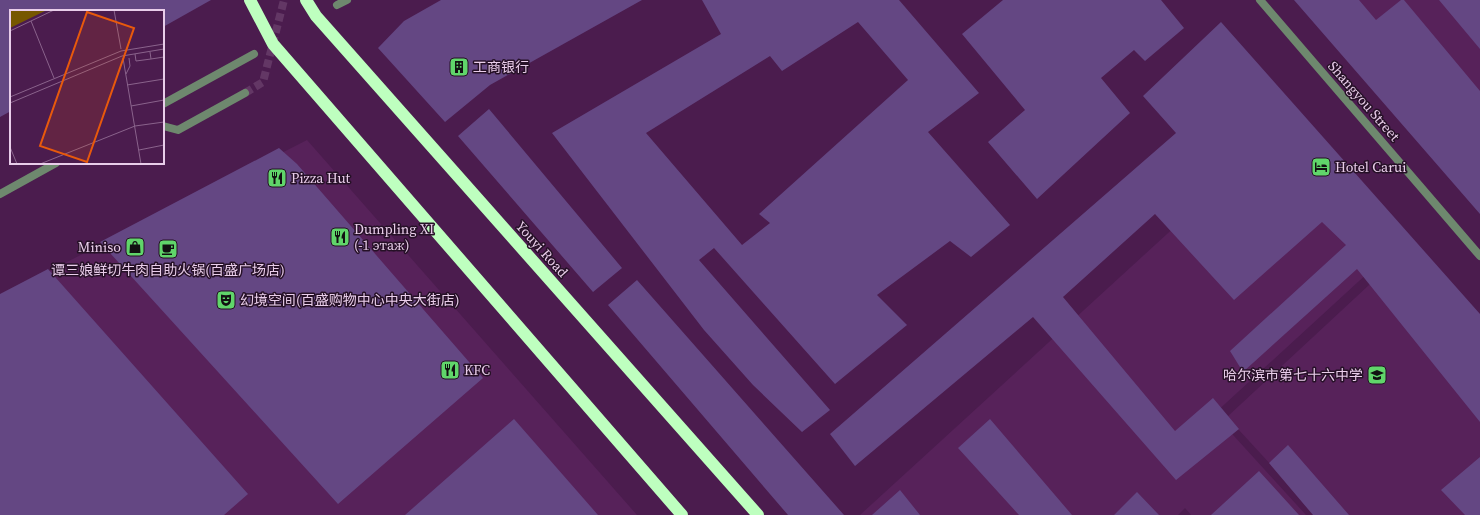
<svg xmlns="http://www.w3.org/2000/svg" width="1480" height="515" font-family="'Source Serif 4','Noto Sans SC',serif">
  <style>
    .built { fill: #57225a }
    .building { fill: #644783; fill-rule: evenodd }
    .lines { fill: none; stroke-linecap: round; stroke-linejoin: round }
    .street-tunnel { stroke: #633765; stroke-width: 8; stroke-dasharray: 8 4; stroke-linecap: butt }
    .street { stroke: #6e886e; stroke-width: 8 }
    .highway { stroke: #beffbf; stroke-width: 12 }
    .labels { text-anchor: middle; stroke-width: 3; stroke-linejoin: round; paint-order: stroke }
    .poi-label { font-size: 14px; fill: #e9cdea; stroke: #261127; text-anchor: start }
    .street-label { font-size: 14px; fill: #e9cdea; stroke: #261127 }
    .inset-road { fill: none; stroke: #8a638c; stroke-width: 1 }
    .view { fill: #e8590c; fill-opacity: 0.15; stroke: #e8590c; stroke-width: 2 }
    .inset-edge { fill: none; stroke: #e9cdea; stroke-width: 2 }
  </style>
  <rect width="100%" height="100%" fill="#4b1c4e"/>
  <!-- built -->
  <path class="built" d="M1310,0H1480V205Z
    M1297,115L1407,237L1214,414L1306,515H1191L1185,508L1178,515H860Z
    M307,140L637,515H0V296Z
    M1411,246L1480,332V515H1317L1227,417Z"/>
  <!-- building -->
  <path class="building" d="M0,0H211L163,27V11H11V111L0,117Z
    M441,0H642L490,85L445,122L378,48L404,21Z
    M702,0H899L979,93L928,132L1010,225L971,257L950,241L877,295L907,325L835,384L714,248L699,260L830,410L802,432L753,385L704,330L552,133L721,34ZM858,22L908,80L759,214L770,223L742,245L646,133L770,56L782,71Z
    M1003,0H1161L1184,28L1145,61L1134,50L1101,78L1130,113L1037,199L988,142L1025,110L962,34Z
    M1294,0H1359L1376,20L1401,0H1404L1480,91V214Z
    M1439,0H1480V49Z
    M1221,22L1480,314V422L1357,269L1243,372L1230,351L1346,245L1322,222L1234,300L1155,214L1063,297L1175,431L1213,398L1239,429L1176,480L1033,317L855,466L830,434L1176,133L1143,96Z
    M489,109L622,268L593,292L458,136Z
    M279,148L297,164L483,378L338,504L100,242Z
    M48,269L248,494L224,515H0V294Z
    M637,280L844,515H788L608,305Z
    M514,419L598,515H405Z
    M990,419L1072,515H1019L958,448Z
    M1288,445L1349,515H1313L1269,463Z
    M1480,457V515H1465L1441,490Z
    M1259,471L1299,515H1211Z
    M900,490L920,515H872Z
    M1137,492L1159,515H1114Z"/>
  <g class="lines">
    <!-- street-tunnel -->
    <path class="street-tunnel" d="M245,93L263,82L284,0"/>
    <!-- street -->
    <path class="street" d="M1260,0L1480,256
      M337,5L347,0
      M163,104L254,54
      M163,126L178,130L245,93
      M0,194L56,163"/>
    <!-- highway -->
    <path class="highway" d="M250,0L273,44L682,515
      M306,0L316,16L758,515"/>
  </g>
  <!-- icons -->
  <defs>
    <g id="building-square" transform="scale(1)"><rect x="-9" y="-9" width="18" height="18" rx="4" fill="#60d56a" stroke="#261127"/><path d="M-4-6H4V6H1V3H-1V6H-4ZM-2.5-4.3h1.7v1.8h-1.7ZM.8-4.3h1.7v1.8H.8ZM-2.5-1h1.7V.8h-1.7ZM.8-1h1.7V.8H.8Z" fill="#111"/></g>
    <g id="hotel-square" transform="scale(1)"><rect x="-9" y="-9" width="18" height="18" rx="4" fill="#60d56a" stroke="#261127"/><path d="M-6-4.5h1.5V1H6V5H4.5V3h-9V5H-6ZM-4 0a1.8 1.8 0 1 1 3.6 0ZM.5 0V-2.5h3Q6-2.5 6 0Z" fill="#111"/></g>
    <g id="restaurant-square" transform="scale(1)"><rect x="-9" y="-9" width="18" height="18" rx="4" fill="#60d56a" stroke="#261127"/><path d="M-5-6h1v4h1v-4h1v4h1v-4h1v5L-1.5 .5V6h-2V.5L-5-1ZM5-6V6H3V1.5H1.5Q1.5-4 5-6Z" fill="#111"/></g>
    <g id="shop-square" transform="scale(1)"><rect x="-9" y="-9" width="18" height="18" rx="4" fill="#60d56a" stroke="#261127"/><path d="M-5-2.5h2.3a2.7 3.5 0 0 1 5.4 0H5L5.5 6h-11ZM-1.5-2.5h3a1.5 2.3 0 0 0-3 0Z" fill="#111"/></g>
    <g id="cafe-square" transform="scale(1)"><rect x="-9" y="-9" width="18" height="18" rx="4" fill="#60d56a" stroke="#261127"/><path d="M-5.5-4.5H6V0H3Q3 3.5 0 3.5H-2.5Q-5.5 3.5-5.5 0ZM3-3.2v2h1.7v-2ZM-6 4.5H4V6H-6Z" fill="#111"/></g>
    <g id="theatre-square" transform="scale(1)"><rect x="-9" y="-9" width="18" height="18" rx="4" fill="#60d56a" stroke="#261127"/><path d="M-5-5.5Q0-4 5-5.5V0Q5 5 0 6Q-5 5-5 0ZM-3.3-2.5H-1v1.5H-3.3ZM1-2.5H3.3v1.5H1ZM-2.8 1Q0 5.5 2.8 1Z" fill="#111"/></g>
    <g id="school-square" transform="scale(1)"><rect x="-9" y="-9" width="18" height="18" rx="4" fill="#60d56a" stroke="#261127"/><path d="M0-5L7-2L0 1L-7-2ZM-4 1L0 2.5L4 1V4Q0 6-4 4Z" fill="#111"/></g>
  </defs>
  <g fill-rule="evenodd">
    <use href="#building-square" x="459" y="67"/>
    <use href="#hotel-square" x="1321" y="167"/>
    <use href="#restaurant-square" x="277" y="178"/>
    <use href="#restaurant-square" x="340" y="237"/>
    <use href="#shop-square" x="135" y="247"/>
    <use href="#cafe-square" x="168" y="249"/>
    <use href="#theatre-square" x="226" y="300"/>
    <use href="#restaurant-square" x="450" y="370"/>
    <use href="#school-square" x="1377" y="375"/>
  </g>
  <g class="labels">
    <!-- poi labels -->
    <g class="poi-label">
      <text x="473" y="72">工商银行</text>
      <text x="1335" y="172">Hotel Carui</text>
      <text x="291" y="183">Pizza Hut</text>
      <text x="354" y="234">Dumpling XI<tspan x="354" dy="16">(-1 этаж)</tspan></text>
      <text x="121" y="252" text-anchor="end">Miniso</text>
      <text x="168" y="275" text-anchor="middle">谭三娘鲜切牛肉自助火锅(百盛广场店)</text>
      <text x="240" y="305">幻境空间(百盛购物中心中央大街店)</text>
      <text x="464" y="375">KFC</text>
      <text x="1363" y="380" text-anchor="end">哈尔滨市第七十六中学</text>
    </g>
    <!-- street labels -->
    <g class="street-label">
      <text transform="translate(1364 101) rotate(49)" y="5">Shangyou Street</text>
      <text transform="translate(542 249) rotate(48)" y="5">Youyi Road</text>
    </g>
  </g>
  <!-- overview -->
  <g transform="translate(10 10)">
    <rect width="154" height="154" fill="#4b1c4e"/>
    <path d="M0,0H37L0,18Z" fill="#765700"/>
    <path class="inset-road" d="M104,0L111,39M21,11L44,68M0,21L44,0M140,42L141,49L154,47M125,44L126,51L141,49M113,48L131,154M116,64L120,56L119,48M117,75L154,69M0,87L111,41L154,34M0,93L112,46L154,39M121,96L154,90M0,137L7,154M129,140L154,135M30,154L125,116L154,112"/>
    <path class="view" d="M77,2L124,18L77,152L30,136Z"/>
    <rect width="154" height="154" class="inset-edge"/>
  </g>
</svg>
